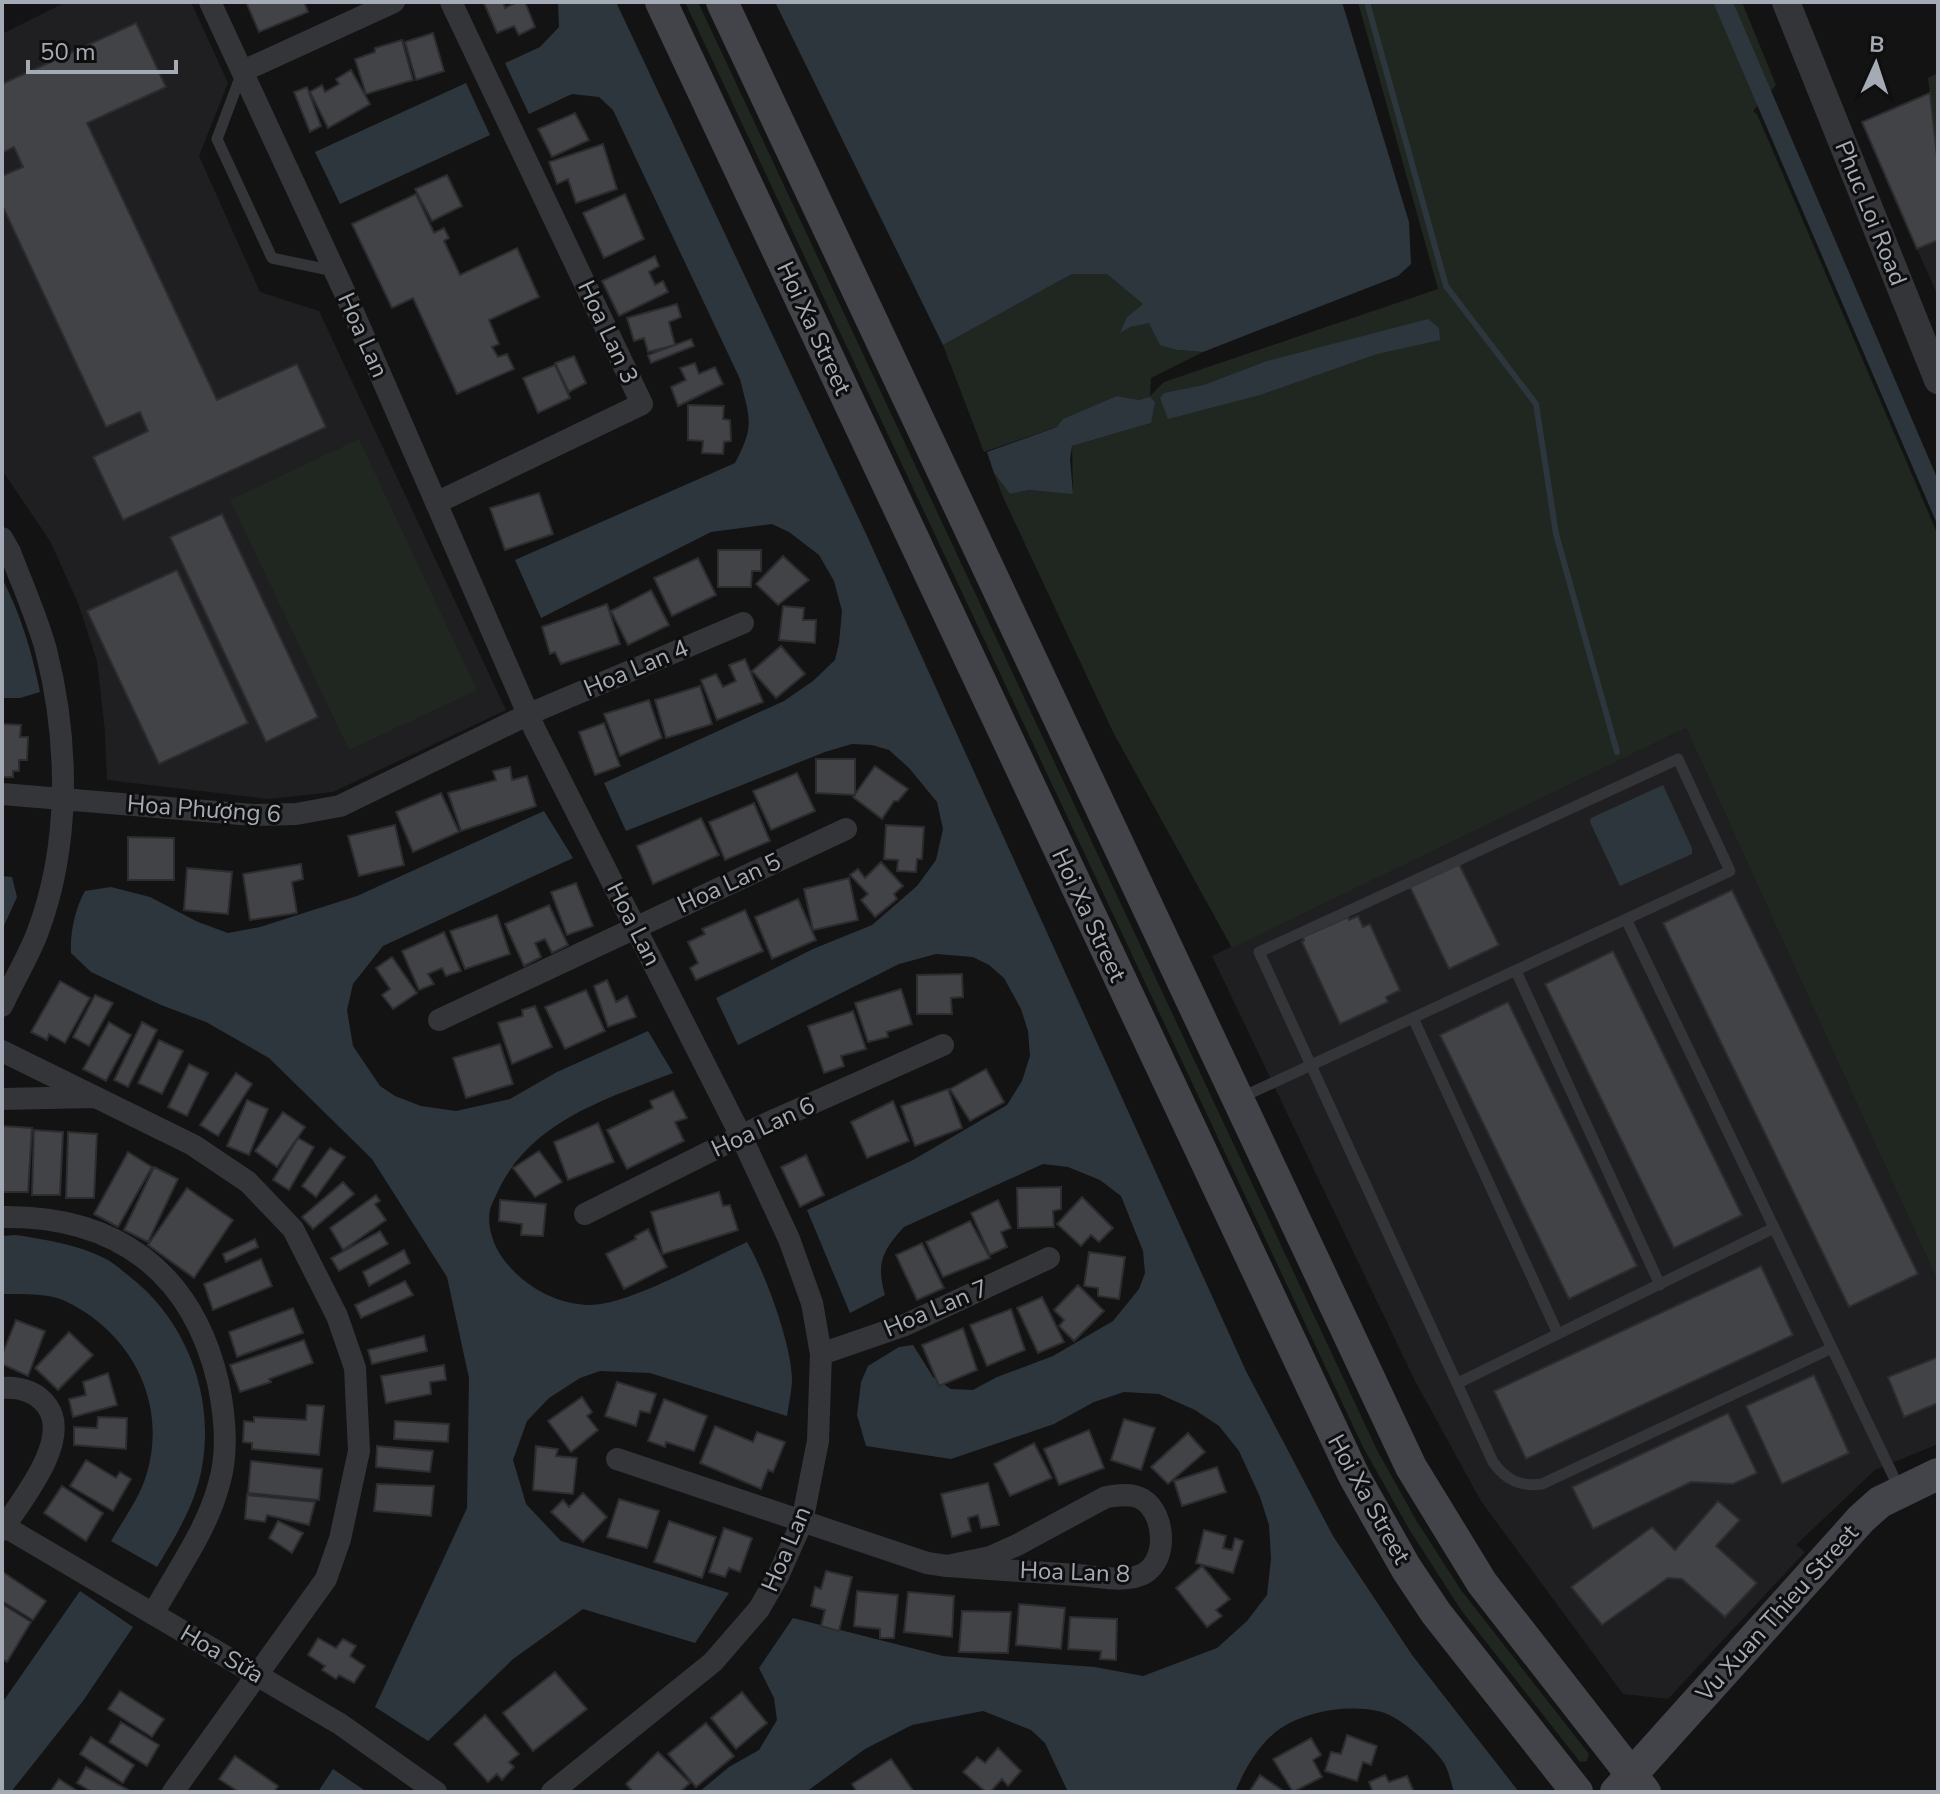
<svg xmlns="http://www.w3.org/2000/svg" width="1940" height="1794" font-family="'Nunito Sans',sans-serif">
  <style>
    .built { fill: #1f1f21 }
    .green { fill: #1f2720 }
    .water { fill: #2d363c }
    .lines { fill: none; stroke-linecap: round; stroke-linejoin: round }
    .stream { stroke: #2d363c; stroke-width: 6 }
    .building { fill: #424347; stroke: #2d2d30; stroke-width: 2 }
    .service { stroke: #343539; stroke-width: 11 }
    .minor { stroke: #343539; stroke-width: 22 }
    .tertiary { stroke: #343539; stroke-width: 28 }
    .secondary { stroke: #424449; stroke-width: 32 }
    .labels { text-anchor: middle; stroke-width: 6; stroke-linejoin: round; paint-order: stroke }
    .street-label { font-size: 24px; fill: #a5abb4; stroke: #0e0e0f }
  </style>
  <rect width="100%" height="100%" fill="#131314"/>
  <!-- built -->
  <path class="built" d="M66,2H191L228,83L199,156L260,292L319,311L506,710L333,792L268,799L107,780L105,732L97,661L78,603L50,541L2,470V34Z
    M1938,240V296L1917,249Z
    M1686,728L1938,1282V1444L1875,1470L1796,1545L1805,1552L1668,1699L1623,1694L1481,1501L1415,1381L1212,956Z"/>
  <!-- green -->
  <path class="green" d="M685,2H698L1377,1450L1416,1520L1461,1590L1589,1754L1587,1761L1580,1762L1461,1610L1409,1529L1363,1447Z
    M1358,2H1742L1776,85L1753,111L1757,114L1938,535V1282L1686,728L1232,948L1113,732L1003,497L994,473L1010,494L1029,490L1073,493L1072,446L1151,423L1139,400L1117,396L1057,427L984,452L943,345L1072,274H1107L1144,304L1127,317L1130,327L1149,322L1177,350L1203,352L1151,378L1150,396L1164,382L1438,289Z
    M1938,73V165L1928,78Z
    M359,439L477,690L349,750L230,500Z"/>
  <!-- water -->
  <path class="water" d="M558,2H616L867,536L1246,1371L1333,1536L1412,1655L1519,1792H1454C1451,1783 1449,1771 1444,1763C1434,1747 1400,1717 1382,1712C1351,1704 1309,1710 1281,1728C1259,1743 1245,1769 1235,1792H1068L1045,1743L1031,1730L983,1711L912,1725L865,1749L806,1792H699L729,1767L759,1750L777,1720L774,1698L759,1668L793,1618L943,1656L1095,1667L1143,1676L1217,1648L1247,1621L1267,1595L1271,1559L1269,1525L1260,1497L1239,1451L1219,1426L1195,1410L1159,1394L1124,1392L1094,1402L1054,1424L951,1459L866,1446L857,1415L861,1382L868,1366L899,1347L913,1345L933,1377L951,1389L973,1390L997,1377L1053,1356L1113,1321L1139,1289L1145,1273L1143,1251L1121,1196L1100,1180L1068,1167L1043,1164L904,1227C882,1251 876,1263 885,1295L850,1313L807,1210L913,1160L1007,1105L1022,1081L1030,1056L1028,1031L1021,1009L1004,978L989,965L973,957L936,954L899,964L738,1045L716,998L813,949L872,925L917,886L936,860L943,829L937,802L909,768L889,750L872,745L852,744L825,752L626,831L604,783L784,701L813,681L835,660L839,643L842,611L834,581L819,555L789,532L772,524L711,532L541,618L515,560L735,463C755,425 750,420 740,379L613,110L599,97L572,94L529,114L505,63L540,47L559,27Z
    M775,2H1342L1409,222L1411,264L1398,276L1203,352L1177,350L1160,345L1149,323L1130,327L1120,333L1127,317L1143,304L1107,274H1072L943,345Z
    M1713,2H1733L1938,480V526Z
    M466,83L490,135L340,204L315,152Z
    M1428,319L1439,328L1440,340L1377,354L1260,395L1168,419L1160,398L1164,393L1204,385L1267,361Z
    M1117,396L1139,400L1150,397L1155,402L1151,423L1072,446L1070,459L1073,494L1029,490L1010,494L994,473L987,452L1057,427L1063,419Z
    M2,578C21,615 32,652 40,692L20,698H2Z
    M1663,785L1692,848V854L1620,886L1590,822L1591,818Z
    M544,811L573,858L383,946L353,984L347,1010L353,1046L380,1086L395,1096L421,1106L456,1111L510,1099L557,1072L648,1031L673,1073C605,1099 529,1122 497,1193C495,1198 491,1205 490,1210C486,1229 496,1252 509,1266C529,1289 558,1304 589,1305C630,1305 707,1260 747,1242C765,1272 791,1343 792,1378C792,1390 789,1403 787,1416L650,1373L600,1371L580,1378L549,1398L527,1421L513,1460L526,1504L561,1541L729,1593L695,1643L583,1609L513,1659L428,1741L375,1707L467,1508L469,1378L447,1277L372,1159L269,1058L206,1022L161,1005L91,972L71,953C70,932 75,909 85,891L111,887L150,897L198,922L228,933L260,927L357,896Z
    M2,876L12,877L17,897L2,930Z
    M16,1235C46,1240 77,1244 104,1258C113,1262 121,1270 129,1276C186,1320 215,1395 202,1467C196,1503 176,1536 157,1567L111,1541C123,1520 139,1499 146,1476C169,1403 131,1331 63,1300C46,1293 20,1294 2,1294V1236Z
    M80,1591L133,1627L83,1701L11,1792H2V1703Z
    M333,1769L367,1792H318Z"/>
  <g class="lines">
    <!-- stream -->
    <path class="stream" d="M1367,2L1446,286L1536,404L1556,534L1617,752"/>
  </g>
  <!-- building -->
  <path class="building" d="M246,2H304L308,12L259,32Z
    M487,2H503L505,8L517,2H525L535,27L519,35L514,26L497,33L484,3Z
    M136,23L166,87L87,123L217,400L297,364L326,427L123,520L93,457L148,431L140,412L106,427L2,205V176L23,167L14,147L2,153V84Z
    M433,33L444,71L416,80L405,42Z
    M402,40L413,80L366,94L355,59L375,52V48Z
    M351,70L370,104L328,128L310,92L322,85L325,92L339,84L336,79Z
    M307,87L321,126L310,132L294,92Z
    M1930,93L1938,165V240L1917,249L1862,122Z
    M575,113L589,140L552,157L538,129Z
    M603,144L617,189L576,203L568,179L557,184L549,162Z
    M447,175L462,206L432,221L415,189Z
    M416,194L434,233L444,228L449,238L444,241L460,275L517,248L539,297L489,320L499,344L492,347L498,357L507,354L514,369L457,394L413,298L392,308L352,224Z
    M625,194L644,239L604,258L583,213Z
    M655,256L659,266L649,272L655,285L663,281L668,292L619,316L602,281Z
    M677,304L681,317L669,322L675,345L648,352L644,338L634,341L627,318Z
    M691,339L694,346L651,363L648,355Z
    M574,356L586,383L569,392L555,363Z
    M695,363L699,374L715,367L723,384L678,406L671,387L686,380L680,368Z
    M555,365L570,398L538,413L523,378Z
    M688,405L724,406L723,419L730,420L731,441L724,442L723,454L702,453L703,441L688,440Z
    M539,493L553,534L505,550L490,508Z
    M222,514L318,717L266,742L170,537Z
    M718,550H761V571H752L751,587H718Z
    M783,556L809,580L778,605L756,584Z
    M698,558L716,595L672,616L654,578Z
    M177,570L248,723L159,764L87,611Z
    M651,590L669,625L628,645L611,611Z
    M607,604L620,644L561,664L555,652L550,654L542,627Z
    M783,606L804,608L803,620H816L815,643L779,640Z
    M781,646L805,674L776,698L752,671Z
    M745,659L763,702L717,720L701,680L716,674L723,687L736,681L729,665Z
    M700,686L712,724L666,738L655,700Z
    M649,700L662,738L620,756L604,714Z
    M604,723L620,766L595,775L579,732Z
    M2,724L21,725L20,737H28L27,760H19V771H13V777H2Z
    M816,759H855V795L816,793Z
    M875,766L908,789L898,801H894L882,819L853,797Z
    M510,767L512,780L527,776L536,806L461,831L448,793L496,780L493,771Z
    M797,773L815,811L771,830L753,791Z
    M441,793L459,832L413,852L396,812Z
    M754,803L770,841L725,860L709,822Z
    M701,818L719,855L653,884L637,846Z
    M395,825L404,865L359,876L348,836Z
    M886,825L924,827L922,859H917L916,872L897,871L898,860L884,859Z
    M128,837L174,838V880H128Z
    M881,862L903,886L894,894L897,899L875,917L861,900L868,894L850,875L858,869L865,878Z
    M301,864L303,879L292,882L297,913L250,920L243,874Z
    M1459,864L1499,945L1449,969L1410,887Z
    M187,868L232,872L228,914L184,910Z
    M849,878L858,920L813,930L804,889Z
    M576,883L593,926L567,935L551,892Z
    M1732,890L1918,1274L1849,1307L1663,923Z
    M798,899L816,940L772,959L755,917Z
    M549,905L568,945L552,953L545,939L535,943L541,957L524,966L505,924Z
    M745,910L763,951L696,980L690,968L698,963L688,942L705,934L702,929Z
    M497,915L510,954L465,969L450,931Z
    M1358,916L1363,927L1370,924L1400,990L1386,997L1388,1002L1340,1024L1302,942L1304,940L1303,937L1348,917L1349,920Z
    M444,932L461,971L446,976L442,968L428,974L434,984L419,990L402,951Z
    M1613,951L1742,1215L1674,1248L1545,984Z
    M392,957L417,993L393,1009L382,995L390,989L376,968Z
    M962,974L963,997L951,998L952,1014H917V975Z
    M607,980L616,1002L627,996L636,1017L608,1027L594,986Z
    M60,981L90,998L65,1043L49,1034L47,1040L31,1032Z
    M901,989L912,1024L887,1032L888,1037L868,1042L855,1003Z
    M586,990L605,1031L565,1049L545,1007Z
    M95,995L113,1003L89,1046L73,1037Z
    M1508,1002L1637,1266L1569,1299L1440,1035Z
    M535,1006L552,1047L512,1064L498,1023L523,1016L522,1010Z
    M853,1011L866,1049L841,1056L844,1066L824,1073L808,1026Z
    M109,1022L131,1035L106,1081L83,1069Z
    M142,1022L157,1030L128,1087L114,1080Z
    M159,1040L183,1051L162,1094L138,1083Z
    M500,1044L513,1084L466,1098L453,1058Z
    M189,1064L208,1073L187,1116L168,1107Z
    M986,1069L1004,1102L970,1121L950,1089Z
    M236,1073L252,1084L218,1136L200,1125Z
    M948,1089L962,1128L915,1146L901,1106Z
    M673,1091L687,1118L675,1122L684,1141L627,1169L607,1130L653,1108L650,1101Z
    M247,1100L268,1109L249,1155L227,1146Z
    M893,1101L909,1141L867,1158L851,1122Z
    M283,1112L305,1127L277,1167L255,1151Z
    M598,1123L614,1162L568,1180L554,1142Z
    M2,1126L32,1128L28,1192H2Z
    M34,1130L63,1132L60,1195H32Z
    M68,1132L97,1134L94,1198H66Z
    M298,1138L314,1147L289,1190L273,1180Z
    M330,1148L345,1157L316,1197L302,1186Z
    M539,1151L562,1182L535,1197L513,1168Z
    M128,1152L152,1167L118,1227L94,1214Z
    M806,1155L824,1195L800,1207L781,1167Z
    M154,1167L178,1179L148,1242L124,1230Z
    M343,1182L354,1194L313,1229L302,1217Z
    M1061,1187V1209L1053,1211L1054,1227L1018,1228L1017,1188Z
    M187,1188L233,1220L194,1278L148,1245Z
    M719,1192L723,1206L730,1205L738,1230L663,1254L651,1212Z
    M376,1195L380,1201L375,1204L386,1220L343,1250L330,1228Z
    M1082,1197L1113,1228L1099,1242L1091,1235L1081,1246L1057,1224Z
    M500,1200L546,1204L543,1236L521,1235L522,1224L499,1221Z
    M998,1200L1011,1228L1001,1232L1007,1247L990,1255L971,1213Z
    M970,1221L990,1258L943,1277L926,1242Z
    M648,1229L667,1267L624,1289L606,1254L636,1239L635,1236Z
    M380,1231L388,1244L339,1271L331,1258Z
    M255,1239L258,1247L226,1262L223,1254Z
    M922,1243L944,1288L917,1300L896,1255Z
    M404,1250L410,1263L369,1286L363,1272Z
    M1089,1252L1125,1257L1119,1299L1098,1296V1288L1084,1286Z
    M261,1259L272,1286L213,1310L204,1284Z
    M1761,1266L1793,1335L1526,1459L1494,1391Z
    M405,1281L413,1295L361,1318L355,1305Z
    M1078,1285L1104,1311L1074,1341L1059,1326L1064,1320L1054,1310Z
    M1042,1297L1064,1342L1038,1353L1017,1308Z
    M293,1308L303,1333L237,1357L229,1332Z
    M1011,1309L1025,1350L987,1366L970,1325Z
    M16,1320L45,1331L28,1376L2,1364V1355Z
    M963,1328L977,1370L939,1386L922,1345Z
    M69,1332L93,1355L58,1390L35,1368Z
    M424,1336L427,1351L372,1364L368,1350Z
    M304,1340L313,1363L269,1379L271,1382L240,1392L230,1365Z
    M1938,1357V1403L1904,1417L1888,1377Z
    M444,1365L446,1380L430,1382L431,1394L386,1403L381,1376Z
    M108,1373L117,1405L73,1417L69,1399L86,1395L83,1382Z
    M1814,1375L1849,1453L1782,1484L1746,1406Z
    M617,1382L656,1394L650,1413L640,1411L636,1426L605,1416Z
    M582,1397L592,1412L587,1416L598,1430L571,1452L548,1421Z
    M664,1399L707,1416L694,1451L666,1442L665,1447L648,1441Z
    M307,1405L324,1406L319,1455L252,1449V1443L243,1442L244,1421L254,1422V1417L306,1420Z
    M1728,1413L1757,1473L1733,1484L1691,1482L1593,1529L1572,1487Z
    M98,1417L127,1418L126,1449L74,1445V1427L97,1428Z
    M1124,1419L1155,1428L1141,1470L1111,1460Z
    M395,1421L449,1424L448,1442L394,1439Z
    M715,1426L753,1442L757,1432L785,1442L773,1472L768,1470L761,1489L700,1463Z
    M1089,1430L1104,1468L1059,1485L1044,1449Z
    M1188,1433L1205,1452L1168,1484L1151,1467Z
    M1034,1443L1052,1478L1010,1496L994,1464Z
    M377,1446L433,1451L430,1472L376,1467Z
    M536,1446L558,1449L556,1456L577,1458L573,1494L533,1490Z
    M86,1460L116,1478L120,1472L131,1479L113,1511L70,1486Z
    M251,1461L322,1469L319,1500L248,1493Z
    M1217,1467L1226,1492L1182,1506L1174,1481Z
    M988,1483L999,1525L981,1528L978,1515L968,1518L971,1531L952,1537L941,1494Z
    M377,1484L434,1486L431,1516L374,1511Z
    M62,1486L103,1513L86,1541L44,1513Z
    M583,1493L607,1517L583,1542L551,1512L563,1500L569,1507Z
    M247,1495L315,1502L309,1525L267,1515L265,1522L245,1519Z
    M619,1499L659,1511L647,1548L607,1537Z
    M1718,1501L1740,1520L1716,1546L1757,1583L1725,1617L1682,1579L1668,1578L1602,1625L1571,1587L1652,1527L1675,1550Z
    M278,1521L303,1533L292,1553L269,1538Z
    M669,1521L716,1537L702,1578L654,1562Z
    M724,1528L752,1538L740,1572L729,1568L725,1577L709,1572Z
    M1204,1530L1226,1536L1223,1548L1232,1550L1235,1538L1243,1541L1233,1573L1196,1563Z
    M1202,1566L1230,1599L1216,1610L1222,1616L1207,1627L1176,1588Z
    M826,1571L852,1577L839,1631L821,1626L825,1610L811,1606L815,1587L821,1589Z
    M3,1572L46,1601L33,1620L2,1601Z
    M857,1591L898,1595L894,1638H880V1629L854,1626Z
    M908,1592L954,1596L952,1637L904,1632Z
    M2,1604L31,1622L7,1662L2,1659Z
    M1019,1604L1065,1608L1061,1649L1016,1645Z
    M962,1611L1011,1612L1008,1653L959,1652Z
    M1070,1617L1117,1619L1116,1660L1100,1659L1101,1651L1068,1649Z
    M318,1638L336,1648L343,1639L356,1646L350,1656L365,1666L354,1683L339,1675L336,1679L322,1670L325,1666L308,1655Z
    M555,1672L587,1709L533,1751L503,1713Z
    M120,1691L164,1719L152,1737L108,1709Z
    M742,1692L767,1723L736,1749L711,1718Z
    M485,1715L519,1754L509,1762L514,1767L502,1780L497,1774L488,1782L454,1744Z
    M121,1722L159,1745L147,1766L109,1742Z
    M706,1723L734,1756L696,1787L668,1754Z
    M1347,1735L1377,1746L1371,1765L1363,1762L1357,1781L1325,1771L1331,1752L1341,1754Z
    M91,1737L134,1765L123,1783L80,1754Z
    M1311,1738L1321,1755L1313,1760L1322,1777L1293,1792L1273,1759Z
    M998,1748L1021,1771L1008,1786L1002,1779L990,1792H986L963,1772L977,1757L985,1763Z
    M658,1752L690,1783L680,1792H633L626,1784Z
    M235,1756L278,1786L274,1792H239L219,1779Z
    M891,1759L914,1792H857L852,1784Z
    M86,1767L132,1792H92L77,1783Z
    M1260,1775L1285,1792H1249Z
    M1385,1775L1389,1782L1407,1776L1414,1792H1373L1369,1782Z
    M59,1779L79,1792H50Z"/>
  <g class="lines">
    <!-- service -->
    <path class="service" d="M241,75L217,139L272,258L334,271
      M1626,919L1900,1490
      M1516,971L1660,1285
      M1413,1018L1558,1334
      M1240,1098L1730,871L1678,759L1259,952L1493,1462C1506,1480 1520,1487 1542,1484L1832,1348
      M1458,1383L1774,1228"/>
    <!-- minor -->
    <path class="minor" d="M210,2L344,291L535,730L741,1136L789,1239L812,1303L821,1354L818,1441L802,1522L778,1576L759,1609L713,1662L552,1792
      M243,71L394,2
      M436,503L642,404L451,2
      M2,538L10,552C22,584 37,617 46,650C69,741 71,845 37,934C27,959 13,982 2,1006
      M2,794L253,815L296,814L340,806L529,714L743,623
      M439,1020L846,829
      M2,1051L193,1145L248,1182L293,1229L337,1316L355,1368L359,1451L340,1539L326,1579L173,1792
      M2,1099L93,1097
      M585,1214L759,1127L943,1045
      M2,1217C115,1215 192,1271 218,1382C225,1415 229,1451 219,1484C207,1530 176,1572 153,1614
      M821,1354L905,1325L1049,1258
      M2,1388C19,1387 36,1391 47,1406C72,1440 21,1501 2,1530
      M617,1459L927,1563L947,1566C990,1569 1033,1572 1077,1575C1095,1576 1121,1582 1138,1576C1169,1567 1167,1514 1142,1499C1132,1493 1118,1495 1106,1497L1017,1545L990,1557L947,1566
      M2,1525L340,1724L436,1792"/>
    <!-- tertiary -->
    <path class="tertiary" d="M1786,2L1938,380"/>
    <!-- secondary -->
    <path class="secondary" d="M661,2L1354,1476L1406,1568L1436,1613L1577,1792
      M722,2L1411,1467L1482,1583L1645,1792
      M1616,1792L1861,1519L1880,1502L1938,1474"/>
  </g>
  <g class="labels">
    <!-- street labels -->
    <g class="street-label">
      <text transform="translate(1871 213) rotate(68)" y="8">Phuc Loi Road</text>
      <text transform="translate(814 328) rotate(65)" y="8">Hoi Xa Street</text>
      <text transform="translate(608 332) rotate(65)" y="8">Hoa Lan 3</text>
      <text transform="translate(363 335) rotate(66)" y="8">Hoa Lan</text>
      <text transform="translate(636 668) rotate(-23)" y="8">Hoa Lan 4</text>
      <text transform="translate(204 809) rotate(4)" y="8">Hoa Phượng 6</text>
      <text transform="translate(729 883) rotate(-25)" y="8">Hoa Lan 5</text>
      <text transform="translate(1089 915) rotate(65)" y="8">Hoi Xa Street</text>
      <text transform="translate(634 924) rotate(63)" y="8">Hoa Lan</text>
      <text transform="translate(763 1127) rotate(-25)" y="8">Hoa Lan 6</text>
      <text transform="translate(936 1308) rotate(-23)" y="8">Hoa Lan 7</text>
      <text transform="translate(1369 1499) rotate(61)" y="8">Hoi Xa Street</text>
      <text transform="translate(786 1549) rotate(-67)" y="8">Hoa Lan</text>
      <text transform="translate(1075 1572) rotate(2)" y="8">Hoa Lan 8</text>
      <text transform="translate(1777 1613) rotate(-48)" y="8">Vu Xuan Thieu Street</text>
      <text transform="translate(222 1654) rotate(30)" y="8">Hoa Sữa</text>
    </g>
  </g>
  <!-- border -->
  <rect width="1940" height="1794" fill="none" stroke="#a5abb4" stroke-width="8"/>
  <!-- north arrow -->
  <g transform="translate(1876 64) rotate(3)" stroke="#0e0e0f" stroke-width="6" paint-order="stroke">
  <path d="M0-6L14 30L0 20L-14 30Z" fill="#a5abb4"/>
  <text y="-12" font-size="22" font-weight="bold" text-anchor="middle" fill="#a5abb4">B</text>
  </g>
  <!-- scale -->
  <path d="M28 60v12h148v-12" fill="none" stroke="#a5abb4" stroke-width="4"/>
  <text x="40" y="60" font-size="24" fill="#a5abb4" stroke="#0e0e0f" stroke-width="6" paint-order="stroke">50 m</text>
</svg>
